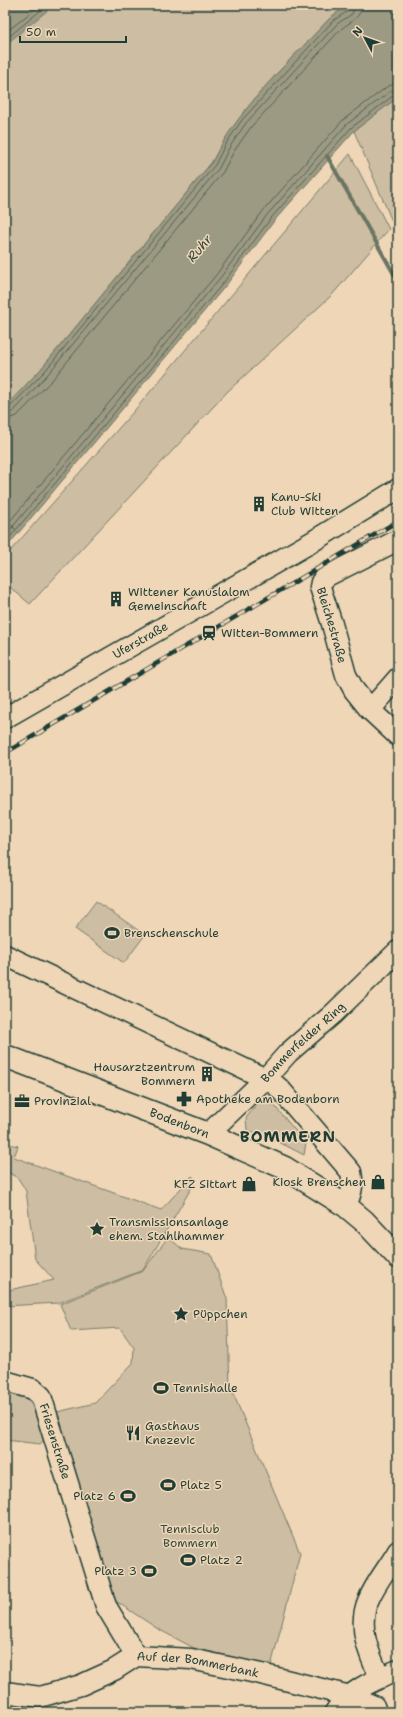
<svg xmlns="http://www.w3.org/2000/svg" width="403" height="1717" font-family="'Shantell Sans',sans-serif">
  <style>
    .green { fill: #cdbda2; stroke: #767d6b }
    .water { fill: #9d9a83; stroke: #6b7563 }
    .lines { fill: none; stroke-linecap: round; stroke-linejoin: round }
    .shore { stroke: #516254; stroke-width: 1 }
    .stream { stroke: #6b7563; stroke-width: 4 }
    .ferry { stroke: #324b40; stroke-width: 1; stroke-dasharray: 5 4; stroke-linecap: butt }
    .minor-casing { stroke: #1f3d34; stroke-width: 23 }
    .major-casing { stroke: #1f3d34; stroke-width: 25 }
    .minor { stroke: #efd6b7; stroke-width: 20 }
    .major { stroke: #efd6b7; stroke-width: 22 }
    .rail-casing { stroke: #1f3d34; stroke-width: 4.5 }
    .rail { stroke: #efd6b7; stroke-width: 3; stroke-dasharray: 9; stroke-linecap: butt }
    .labels { text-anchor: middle; stroke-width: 3; stroke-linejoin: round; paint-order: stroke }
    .poi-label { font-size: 12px; fill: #1f3d34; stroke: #efd6b7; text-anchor: start }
    .street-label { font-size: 12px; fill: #1f3d34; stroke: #efd6b7 }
    .park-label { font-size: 12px; fill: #304a3f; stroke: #efd6b7 }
    .water-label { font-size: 13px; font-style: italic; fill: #324b40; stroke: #efd6b7 }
    .district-label { font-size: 16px; font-weight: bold; letter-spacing: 1px; fill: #1f3d34; stroke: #efd6b7 }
  </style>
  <rect width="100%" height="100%" fill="#efd6b7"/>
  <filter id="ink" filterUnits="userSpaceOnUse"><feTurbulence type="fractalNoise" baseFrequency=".025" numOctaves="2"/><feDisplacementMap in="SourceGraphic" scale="8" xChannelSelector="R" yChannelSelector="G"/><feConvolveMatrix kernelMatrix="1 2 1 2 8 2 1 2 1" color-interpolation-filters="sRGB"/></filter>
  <g filter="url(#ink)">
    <!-- green -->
    <path class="green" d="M5,5H348L331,17C289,62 240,106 212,162L41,369L5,407Z
      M398,97V222L394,226L354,131Z
      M350,154L389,229L332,295L227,392L30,604L5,583V557L134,411Z
      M96,901L145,935L124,963L75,929Z
      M266,1096L306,1143L304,1155L277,1141L247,1130L246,1118L262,1098Z
      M5,1143L18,1146L14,1157L161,1210L192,1176L196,1180L143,1270L58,1303L5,1306V1291L54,1280L35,1259L26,1191L18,1178L5,1171Z
      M168,1237L182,1249L211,1254L227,1299L230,1386L300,1553L271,1666L194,1648L158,1629L111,1598L53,1413L95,1403L133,1363L134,1348L120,1328L71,1331L60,1304L143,1271Z
      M5,1393L29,1399L33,1403L45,1439L40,1444L5,1440Z"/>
    <!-- water -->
    <path class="water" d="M5,5H54L5,45Z
      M348,5H398V97L354,131L274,221L227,284L5,549V407L41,369L212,162C240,106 289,62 331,17Z"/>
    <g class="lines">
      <!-- shore -->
      <path class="shore" d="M5,33L40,5
        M5,40L47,5
        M5,409L9,408L45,371L215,165L225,145L242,120L334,20L348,11L351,5
        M5,414L13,412L48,374L219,168L229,148L246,123L337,24L352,14L356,5
        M5,420L17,416L53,379L223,172L234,151L251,127L341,29C350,22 361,18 362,5
        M5,527L216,275L263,211L343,120L388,86L398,83
        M5,536L220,278L267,215L347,124L391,91L398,89
        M5,543L224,282L271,218L351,128L394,95L398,94"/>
      <!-- stream -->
      <path class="stream" d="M327,156L398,281"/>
      <!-- ferry -->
      <path class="ferry" d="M5,521L10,522L18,534"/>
      <!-- minor casing -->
      <g class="minor-casing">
        <g id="minor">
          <path id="s1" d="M398,540L327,576L321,582L320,587L332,624L346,675L354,690L370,710L398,736"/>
          <path d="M370,710L398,678"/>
          <path id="s2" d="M5,718L310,543L398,489"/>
          <path d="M5,955L272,1082L280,1089L351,1172C354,1186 351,1194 346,1206"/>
          <path id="s3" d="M208,1134L265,1079L288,1053L333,1014L398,951"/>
          <path id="s4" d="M5,1381L33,1389L41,1396L106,1606L136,1656"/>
          <path d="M380,1678C369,1654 357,1627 368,1601C375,1583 389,1567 398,1551"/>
          <path id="s5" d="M5,1692L40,1697L81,1685L114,1670L136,1656L191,1659L261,1674L350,1696L374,1706L376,1712"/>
          <path d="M335,1712C347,1691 377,1679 398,1670"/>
        </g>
      </g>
      <!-- major casing -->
      <g class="major-casing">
        <g id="major">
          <path id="s6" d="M5,1056L208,1134L285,1168L346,1206L364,1221L398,1257"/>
        </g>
      </g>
      <!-- minor -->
      <use href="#minor" class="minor"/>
      <!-- major -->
      <use href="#major" class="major"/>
      <!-- rail casing -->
      <g class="rail-casing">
        <path id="rail" d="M5,753L398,521"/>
      </g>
      <!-- rail -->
      <use href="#rail" class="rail"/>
    </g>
  </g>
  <!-- icons -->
  <defs>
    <g id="building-bare" transform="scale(1.2)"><path d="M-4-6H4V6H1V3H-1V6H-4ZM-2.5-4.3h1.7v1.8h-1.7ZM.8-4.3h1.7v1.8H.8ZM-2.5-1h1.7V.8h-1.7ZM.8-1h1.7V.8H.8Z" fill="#1f3d34" stroke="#efd6b7" stroke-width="2.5" paint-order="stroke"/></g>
    <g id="station-bare" transform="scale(1.2)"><path d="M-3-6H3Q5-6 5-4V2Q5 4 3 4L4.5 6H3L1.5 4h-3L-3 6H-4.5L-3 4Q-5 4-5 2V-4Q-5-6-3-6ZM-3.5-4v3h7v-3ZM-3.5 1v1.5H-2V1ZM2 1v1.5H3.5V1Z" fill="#1f3d34" stroke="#efd6b7" stroke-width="2.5" paint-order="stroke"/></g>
    <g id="stadium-bare" transform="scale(1.2)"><path d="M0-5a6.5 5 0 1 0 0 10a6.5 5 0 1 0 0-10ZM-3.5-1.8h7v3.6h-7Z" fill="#1f3d34" stroke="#efd6b7" stroke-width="2.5" paint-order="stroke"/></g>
    <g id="pharmacy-bare" transform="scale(1.2)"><path d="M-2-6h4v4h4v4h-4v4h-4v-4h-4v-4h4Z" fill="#1f3d34" stroke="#efd6b7" stroke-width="2.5" paint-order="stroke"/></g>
    <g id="office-bare" transform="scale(1.2)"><path d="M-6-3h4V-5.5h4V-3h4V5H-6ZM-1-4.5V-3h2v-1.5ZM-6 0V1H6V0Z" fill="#1f3d34" stroke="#efd6b7" stroke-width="2.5" paint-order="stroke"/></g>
    <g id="shop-bare" transform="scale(1.2)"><path d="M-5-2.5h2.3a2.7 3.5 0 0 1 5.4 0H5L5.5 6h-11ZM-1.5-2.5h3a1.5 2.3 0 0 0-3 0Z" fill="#1f3d34" stroke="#efd6b7" stroke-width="2.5" paint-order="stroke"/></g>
    <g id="sight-bare" transform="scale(1.2)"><path d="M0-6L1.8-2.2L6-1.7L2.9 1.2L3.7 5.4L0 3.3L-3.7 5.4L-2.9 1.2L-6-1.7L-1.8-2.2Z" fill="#1f3d34" stroke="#efd6b7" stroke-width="2.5" paint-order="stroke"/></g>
    <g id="restaurant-bare" transform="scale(1.2)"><path d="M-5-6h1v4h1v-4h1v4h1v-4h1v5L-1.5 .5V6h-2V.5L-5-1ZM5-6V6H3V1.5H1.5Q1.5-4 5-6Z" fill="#1f3d34" stroke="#efd6b7" stroke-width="2.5" paint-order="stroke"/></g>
  </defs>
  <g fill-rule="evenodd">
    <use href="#building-bare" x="259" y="504"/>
    <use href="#building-bare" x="116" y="599"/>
    <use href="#station-bare" x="209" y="633"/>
    <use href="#stadium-bare" x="112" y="933"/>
    <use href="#building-bare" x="207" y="1074"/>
    <use href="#pharmacy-bare" x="184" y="1099"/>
    <use href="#office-bare" x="22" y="1101"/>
    <use href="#shop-bare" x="378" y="1182"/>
    <use href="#shop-bare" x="249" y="1184"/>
    <use href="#sight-bare" x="97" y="1229"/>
    <use href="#sight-bare" x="181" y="1314"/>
    <use href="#stadium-bare" x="161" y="1388"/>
    <use href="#restaurant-bare" x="133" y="1433"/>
    <use href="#stadium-bare" x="168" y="1485"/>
    <use href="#stadium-bare" x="128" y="1496"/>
    <use href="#stadium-bare" x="188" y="1560"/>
    <use href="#stadium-bare" x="149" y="1571"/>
  </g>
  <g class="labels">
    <!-- poi labels -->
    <g class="poi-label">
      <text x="271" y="501">Kanu-Ski<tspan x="271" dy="14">Club Witten</tspan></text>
      <text x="128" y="596">Wittener Kanuslalom<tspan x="128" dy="14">Gemeinschaft</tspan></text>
      <text x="221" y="637">Witten-Bommern</text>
      <text x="124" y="937">Brenschenschule</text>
      <text x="195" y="1071" text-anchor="end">Hausarztzentrum<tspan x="195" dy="14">Bommern</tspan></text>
      <text x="196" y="1103">Apotheke am Bodenborn</text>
      <text x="34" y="1105">Provinzial</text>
      <text x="366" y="1186" text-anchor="end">Kiosk Brenschen</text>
      <text x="237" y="1188" text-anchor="end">KFZ Sittart</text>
      <text x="109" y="1226">Transmissionsanlage<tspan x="109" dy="14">ehem. Stahlhammer</tspan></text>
      <text x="193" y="1318">Püppchen</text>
      <text x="173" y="1392">Tennishalle</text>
      <text x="145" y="1430">Gasthaus<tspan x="145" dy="14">Knezevic</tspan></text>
      <text x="180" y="1489">Platz 5</text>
      <text x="116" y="1500" text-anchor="end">Platz 6</text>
      <text x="200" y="1564">Platz 2</text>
      <text x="137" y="1575" text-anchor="end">Platz 3</text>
    </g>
    <!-- street labels -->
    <g class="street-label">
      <text dy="4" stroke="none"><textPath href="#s1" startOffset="133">Bleichestraße</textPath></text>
      <text dy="4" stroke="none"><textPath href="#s2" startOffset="156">Uferstraße</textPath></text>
      <text dy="4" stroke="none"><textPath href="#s3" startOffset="132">Bommerfelder Ring</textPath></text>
      <text dy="4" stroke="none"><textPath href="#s6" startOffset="187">Bodenborn</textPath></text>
      <text dy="4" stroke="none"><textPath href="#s4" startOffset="87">Friesenstraße</textPath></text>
      <text dy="4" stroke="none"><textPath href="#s5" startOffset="203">Auf der Bommerbank</textPath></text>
    </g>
    <!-- park labels -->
    <g class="park-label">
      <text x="190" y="1533">Tennisclub<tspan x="190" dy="14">Bommern</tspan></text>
    </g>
    <!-- water labels -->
    <g class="water-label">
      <text transform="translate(199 248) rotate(-50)" y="5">Ruhr</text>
    </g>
    <!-- district labels -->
    <g class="district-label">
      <text x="288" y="1142">BOMMERN</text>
    </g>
  </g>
  <!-- margin -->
  <rect width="403" height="1717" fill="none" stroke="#efd6b7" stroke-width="20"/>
  <rect x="10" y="10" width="383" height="1697" fill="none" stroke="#1f3d34" stroke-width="1.5" filter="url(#ink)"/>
  <!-- north arrow -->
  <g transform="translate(365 38) rotate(311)" stroke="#efd6b7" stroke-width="3" paint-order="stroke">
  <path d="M0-3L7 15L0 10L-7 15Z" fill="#1f3d34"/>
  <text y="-6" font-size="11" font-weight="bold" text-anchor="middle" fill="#1f3d34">N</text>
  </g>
  <!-- scale -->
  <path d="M20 36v6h106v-6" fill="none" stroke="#1f3d34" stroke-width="2"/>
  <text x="26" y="36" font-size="12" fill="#1f3d34" stroke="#efd6b7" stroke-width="3" paint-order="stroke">50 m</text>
</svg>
